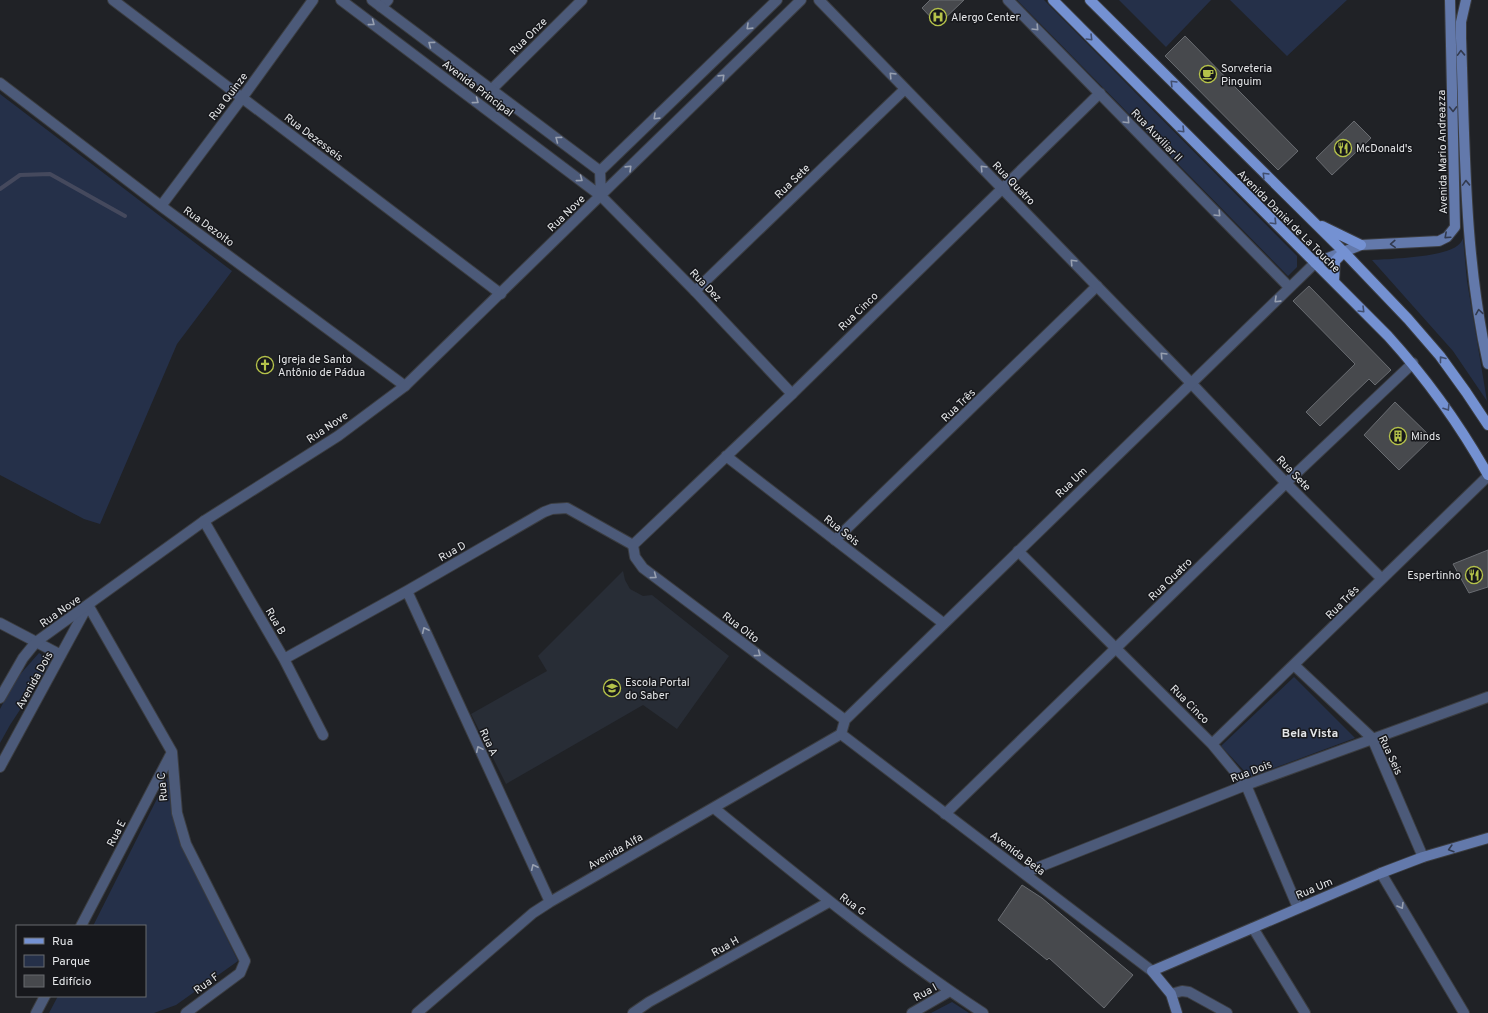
<svg xmlns="http://www.w3.org/2000/svg" width="1488" height="1013" font-family="Overpass,sans-serif">
  <style>
    .built { fill: #282d36 }
    .green { fill: #253049 }
    .lines { fill: none; stroke-linecap: round; stroke-linejoin: round }
    .stream { stroke: #45495d; stroke-width: 4 }
    .building { fill: #47494d; stroke: #696c71 }
    .minor-casing { stroke: #3b3d41; stroke-width: 12 }
    .tertiary-casing { stroke: #3b3d41; stroke-width: 12 }
    .secondary-casing { stroke: #3b3d41; stroke-width: 12 }
    .primary-casing { stroke: #3b3d41; stroke-width: 12 }
    .minor { stroke: #4c5a79; stroke-width: 10 }
    .tertiary { stroke: #4c5a79; stroke-width: 10 }
    .secondary { stroke: #6379ab; stroke-width: 10 }
    .primary { stroke: #7491d2; stroke-width: 10 }
    .oneway { stroke: #98a0b0 }
    .oneway2 { stroke: #414e6e }
    .oneway3 { stroke: #323a4e }
    .labels { text-anchor: middle; stroke-width: 3; stroke-linejoin: round; paint-order: stroke }
    .poi-label { font-size: 11px; fill: #e4e6e8; stroke: #17181c; text-anchor: start }
    .street-label { font-size: 11px; fill: #e4e6e8; stroke: #17181c }
    .neighbourhood-label { font-size: 12px; font-weight: bold; fill: #e4e6e8; stroke: #17181c }
  </style>
  <rect width="100%" height="100%" fill="#202226"/>
  <!-- built -->
  <path class="built" d="M623,571L625,580L630,589L643,596L652,595L729,656L677,729L643,705L506,784L471,714L547,671L538,656Z"/>
  <!-- green -->
  <path class="green" d="M1017,0H1044L1297,256V267L1288,276Z
    M1119,0H1211L1166,47Z
    M1230,0H1347L1287,56Z
    M0,94L232,271L177,344L100,524L84,519L0,475Z
    M1463,238L1467,281L1487,401L1453,351L1372,260C1391,259 1443,257 1457,246C1460,244 1462,241 1463,238Z
    M39,653L52,661L10,725L0,743V709L16,679Z
    M1294,677L1355,738L1250,777L1221,746Z
    M169,775L172,812L179,841L238,961L176,1005L154,1013H49L58,996H145V926H93Z
    M952,1002L969,1013H931Z"/>
  <g class="lines">
    <!-- stream -->
    <path class="stream" d="M0,189L20,175L50,174L125,216"/>
  </g>
  <!-- building -->
  <path class="building" d="M930,0H964L938,25L922,8Z
    M1185,36L1298,151L1278,170L1165,56Z
    M1354,121L1371,138L1332,175L1316,158Z
    M1309,286L1391,370L1375,385L1369,379L1320,426L1306,412L1355,364L1293,301Z
    M1395,402L1432,438L1399,470L1364,435Z
    M1488,550V587L1469,593L1453,564Z
    M1022,885L1042,898L1133,975L1104,1008L1049,958L1047,960L998,920Z"/>
  <g class="lines">
    <!-- minor casing -->
    <g class="minor-casing">
      <path id="minor" d="M113,0L501,294
        M381,7L388,0
        M0,83L161,206L405,386
        M492,89L582,0
        M161,206L242,98L313,0
        M695,291L905,89
        M1191,383L1286,483L1382,579
        M792,394L1100,93
        M204,521L284,659L323,735
        M835,540L1097,286
        M1018,551L1212,744L1246,785L1298,908
        M407,591L550,902
        M88,605L172,752L177,813L186,844L245,961L240,973L186,1013
        M0,623L61,655
        M284,659L407,591L544,512L552,509L567,508L633,545
        M1294,665L1372,738L1423,857
        M1212,744L1488,476
        M0,767L88,605
        M714,808C801,879 889,951 983,1013
        M945,814L1286,483L1413,363
        M1024,873L1246,785L1488,697
        M81,926L172,752
        M1253,928L1305,1013
        M1171,994L1182,991L1189,992L1227,1013
        M36,1013L45,996
        M417,1013L533,913L550,902L841,734
        M633,1013L649,1002L829,902
        M912,1013L950,991"/>
    </g>
    <!-- tertiary casing -->
    <g class="tertiary-casing">
      <path id="tertiary" d="M341,0L601,196L695,291L792,394L633,545L635,557L643,568L845,720
        M372,0L600,171
        M819,0L1191,383
        M1008,0L1289,287
        M601,196L600,171L777,0
        M726,456L943,623
        M0,698L23,658L36,642L204,521L338,436L405,386L801,0
        M845,720L1315,263
        M845,720L841,734L1152,971
        M1381,873L1464,1013"/>
    </g>
    <!-- secondary casing -->
    <g class="secondary-casing">
      <path id="secondary" d="M1466,0L1461,22V38C1465,147 1464,257 1488,364
        M1315,263L1361,245L1439,241L1447,237L1455,227L1450,0
        M1177,1013L1171,994L1152,971L1381,873L1423,857L1488,838"/>
    </g>
    <!-- primary casing -->
    <g class="primary-casing">
      <path id="primary" d="M1053,0L1388,336C1427,379 1460,425 1488,475
        M1090,0L1344,252L1408,319L1440,356L1466,392L1488,425
        M1322,226L1361,245
        M1334,282L1335,261L1344,252"/>
    </g>
    <!-- minor -->
    <use href="#minor" class="minor"/>
    <!-- tertiary -->
    <use href="#tertiary" class="tertiary"/>
    <!-- secondary -->
    <use href="#secondary" class="secondary"/>
    <!-- primary -->
    <use href="#primary" class="primary"/>
  </g>
  <!-- one-way arrows -->
  <defs><path id="oneway-chevron" d="M-2-3.5L2.5 0L-2 3.5" fill="none" stroke-width="1.6" stroke-linecap="round" stroke-linejoin="round"/></defs>
  <g class="oneway">
    <use href="#oneway-chevron" transform="translate(372 23) rotate(37)"/>
    <use href="#oneway-chevron" transform="translate(749 27) rotate(136)"/>
    <use href="#oneway-chevron" transform="translate(1036 28) rotate(46)"/>
    <use href="#oneway-chevron" transform="translate(431 44) rotate(-143)"/>
    <use href="#oneway-chevron" transform="translate(892 75) rotate(-134)"/>
    <use href="#oneway-chevron" transform="translate(722 77) rotate(-44)"/>
    <use href="#oneway-chevron" transform="translate(476 101) rotate(37)"/>
    <use href="#oneway-chevron" transform="translate(656 117) rotate(136)"/>
    <use href="#oneway-chevron" transform="translate(1127 121) rotate(46)"/>
    <use href="#oneway-chevron" transform="translate(558 139) rotate(-143)"/>
    <use href="#oneway-chevron" transform="translate(629 168) rotate(-44)"/>
    <use href="#oneway-chevron" transform="translate(983 168) rotate(-134)"/>
    <use href="#oneway-chevron" transform="translate(580 179) rotate(37)"/>
    <use href="#oneway-chevron" transform="translate(1218 214) rotate(46)"/>
    <use href="#oneway-chevron" transform="translate(1073 262) rotate(-134)"/>
    <use href="#oneway-chevron" transform="translate(1277 300) rotate(136)"/>
    <use href="#oneway-chevron" transform="translate(1163 355) rotate(-134)"/>
    <use href="#oneway-chevron" transform="translate(654 576) rotate(37)"/>
    <use href="#oneway-chevron" transform="translate(425 630) rotate(-115)"/>
    <use href="#oneway-chevron" transform="translate(758 654) rotate(37)"/>
    <use href="#oneway-chevron" transform="translate(479 749) rotate(-115)"/>
    <use href="#oneway-chevron" transform="translate(534 867) rotate(-115)"/>
    <use href="#oneway-chevron" transform="translate(1401 906) rotate(59)"/>
  </g>
  <g class="oneway2">
    <use href="#oneway-chevron" transform="translate(1090 38) rotate(45)"/>
    <use href="#oneway-chevron" transform="translate(1173 83) rotate(-135)"/>
    <use href="#oneway-chevron" transform="translate(1182 130) rotate(45)"/>
    <use href="#oneway-chevron" transform="translate(1265 175) rotate(-135)"/>
    <use href="#oneway-chevron" transform="translate(1274 222) rotate(45)"/>
    <use href="#oneway-chevron" transform="translate(1362 310) rotate(45)"/>
    <use href="#oneway-chevron" transform="translate(1442 359) rotate(-128)"/>
    <use href="#oneway-chevron" transform="translate(1447 408) rotate(57)"/>
  </g>
  <g class="oneway3">
    <use href="#oneway-chevron" transform="translate(1461 53) rotate(-92)"/>
    <use href="#oneway-chevron" transform="translate(1453 109) rotate(89)"/>
    <use href="#oneway-chevron" transform="translate(1466 183) rotate(-92)"/>
    <use href="#oneway-chevron" transform="translate(1447 236) rotate(138)"/>
    <use href="#oneway-chevron" transform="translate(1393 244) rotate(177)"/>
    <use href="#oneway-chevron" transform="translate(1479 312) rotate(-99)"/>
    <use href="#oneway-chevron" transform="translate(1451 849) rotate(163)"/>
  </g>
  <!-- icons -->
  <defs>
    <g id="hospital-ring" transform="scale(0.9)"><circle r="9.5" fill="#17181c" stroke="#b5c24a" stroke-width="1.5"/><path d="M-5-5h3v3.5h4V-5h3V5h-3V1.5h-4V5h-3Z" fill="#b5c24a"/></g>
    <g id="cafe-ring" transform="scale(0.9)"><circle r="9.5" fill="#17181c" stroke="#b5c24a" stroke-width="1.5"/><path d="M-5.5-4.5H6V0H3Q3 3.5 0 3.5H-2.5Q-5.5 3.5-5.5 0ZM3-3.2v2h1.7v-2ZM-6 4.5H4V6H-6Z" fill="#b5c24a"/></g>
    <g id="restaurant-ring" transform="scale(0.9)"><circle r="9.5" fill="#17181c" stroke="#b5c24a" stroke-width="1.5"/><path d="M-5-6h1v4h1v-4h1v4h1v-4h1v5L-1.5 .5V6h-2V.5L-5-1ZM5-6V6H3V1.5H1.5Q1.5-4 5-6Z" fill="#b5c24a"/></g>
    <g id="church-ring" transform="scale(0.9)"><circle r="9.5" fill="#17181c" stroke="#b5c24a" stroke-width="1.5"/><path d="M-1.2-6h2.4v3.5h3.3v2.4h-3.3V6h-2.4V-.1h-3.3v-2.4h3.3Z" fill="#b5c24a"/></g>
    <g id="building-ring" transform="scale(0.9)"><circle r="9.5" fill="#17181c" stroke="#b5c24a" stroke-width="1.5"/><path d="M-4-6H4V6H1V3H-1V6H-4ZM-2.5-4.3h1.7v1.8h-1.7ZM.8-4.3h1.7v1.8H.8ZM-2.5-1h1.7V.8h-1.7ZM.8-1h1.7V.8H.8Z" fill="#b5c24a"/></g>
    <g id="school-ring" transform="scale(0.9)"><circle r="9.5" fill="#17181c" stroke="#b5c24a" stroke-width="1.5"/><path d="M0-5L7-2L0 1L-7-2ZM-4 1L0 2.5L4 1V4Q0 6-4 4Z" fill="#b5c24a"/></g>
  </defs>
  <g fill-rule="evenodd">
    <use href="#hospital-ring" x="938" y="17"/>
    <use href="#cafe-ring" x="1208" y="74"/>
    <use href="#restaurant-ring" x="1343" y="148"/>
    <use href="#church-ring" x="265" y="365"/>
    <use href="#building-ring" x="1398" y="436"/>
    <use href="#restaurant-ring" x="1474" y="575"/>
    <use href="#school-ring" x="612" y="688"/>
  </g>
  <g class="labels">
    <!-- poi labels -->
    <g class="poi-label">
      <text x="951" y="21">Alergo Center</text>
      <text x="1221" y="72">Sorveteria<tspan x="1221" dy="13">Pinguim</tspan></text>
      <text x="1356" y="152">McDonald's</text>
      <text x="278" y="363">Igreja de Santo<tspan x="278" dy="13">Antônio de Pádua</tspan></text>
      <text x="1411" y="440">Minds</text>
      <text x="1461" y="579" text-anchor="end">Espertinho</text>
      <text x="625" y="686">Escola Portal<tspan x="625" dy="13">do Saber</tspan></text>
    </g>
    <!-- street labels -->
    <g class="street-label">
      <text transform="translate(528 36) rotate(-45)" y="4">Rua Onze</text>
      <text transform="translate(478 88) rotate(37)" y="4">Avenida Principal</text>
      <text transform="translate(228 96) rotate(-53)" y="4">Rua Quinze</text>
      <text transform="translate(1157 135) rotate(46)" y="4">Rua Auxiliar II</text>
      <text transform="translate(314 137) rotate(37)" y="4">Rua Dezesseis</text>
      <text transform="translate(1442 152) rotate(-91)" y="4">Avenida Mario Andreazza</text>
      <text transform="translate(792 181) rotate(-44)" y="4">Rua Sete</text>
      <text transform="translate(1014 183) rotate(46)" y="4">Rua Quatro</text>
      <text transform="translate(566 213) rotate(-44)" y="4">Rua Nove</text>
      <text transform="translate(1289 221) rotate(45)" y="4">Avenida Daniel de La Touche</text>
      <text transform="translate(209 226) rotate(36)" y="4">Rua Dezoito</text>
      <text transform="translate(706 285) rotate(46)" y="4">Rua Dez</text>
      <text transform="translate(858 311) rotate(-44)" y="4">Rua Cinco</text>
      <text transform="translate(958 405) rotate(-44)" y="4">Rua Três</text>
      <text transform="translate(327 427) rotate(-34)" y="4">Rua Nove</text>
      <text transform="translate(1294 473) rotate(46)" y="4">Rua Sete</text>
      <text transform="translate(1071 482) rotate(-44)" y="4">Rua Um</text>
      <text transform="translate(842 530) rotate(38)" y="4">Rua Seis</text>
      <text transform="translate(452 551) rotate(-30)" y="4">Rua D</text>
      <text transform="translate(1170 579) rotate(-44)" y="4">Rua Quatro</text>
      <text transform="translate(1342 602) rotate(-45)" y="4">Rua Três</text>
      <text transform="translate(60 611) rotate(-35)" y="4">Rua Nove</text>
      <text transform="translate(276 621) rotate(60)" y="4">Rua B</text>
      <text transform="translate(741 627) rotate(37)" y="4">Rua Oito</text>
      <text transform="translate(34 680) rotate(-61)" y="4">Avenida Dois</text>
      <text transform="translate(1190 704) rotate(45)" y="4">Rua Cinco</text>
      <text transform="translate(489 742) rotate(65)" y="4">Rua A</text>
      <text transform="translate(1391 755) rotate(65)" y="4">Rua Seis</text>
      <text transform="translate(1251 771) rotate(-21)" y="4">Rua Dois</text>
      <text transform="translate(162 787) rotate(-95)" y="4">Rua C</text>
      <text transform="translate(116 833) rotate(-63)" y="4">Rua E</text>
      <text transform="translate(615 851) rotate(-30)" y="4">Avenida Alfa</text>
      <text transform="translate(1018 853) rotate(37)" y="4">Avenida Beta</text>
      <text transform="translate(1314 888) rotate(-23)" y="4">Rua Um</text>
      <text transform="translate(853 904) rotate(36)" y="4">Rua G</text>
      <text transform="translate(725 946) rotate(-29)" y="4">Rua H</text>
      <text transform="translate(206 983) rotate(-36)" y="4">Rua F</text>
      <text transform="translate(925 992) rotate(-29)" y="4">Rua I</text>
    </g>
    <!-- neighbourhood labels -->
    <g class="neighbourhood-label">
      <text x="1310" y="737">Bela Vista</text>
    </g>
  </g>
  <!-- legend -->
  <rect x="16" y="925" width="130" height="72" fill="#17181c" stroke="#696a6e"/>
  <rect x="24" y="938" width="20" height="6" fill="#7491d2" stroke="#696a6e"/>
  <text x="52" y="945" font-size="12" fill="#e4e6e8">Rua</text>
  <rect x="24" y="955" width="20" height="12" fill="#253049" stroke="#696a6e"/>
  <text x="52" y="965" font-size="12" fill="#e4e6e8">Parque</text>
  <rect x="24" y="975" width="20" height="12" fill="#47494d" stroke="#696a6e"/>
  <text x="52" y="985" font-size="12" fill="#e4e6e8">Edifício</text>
</svg>
